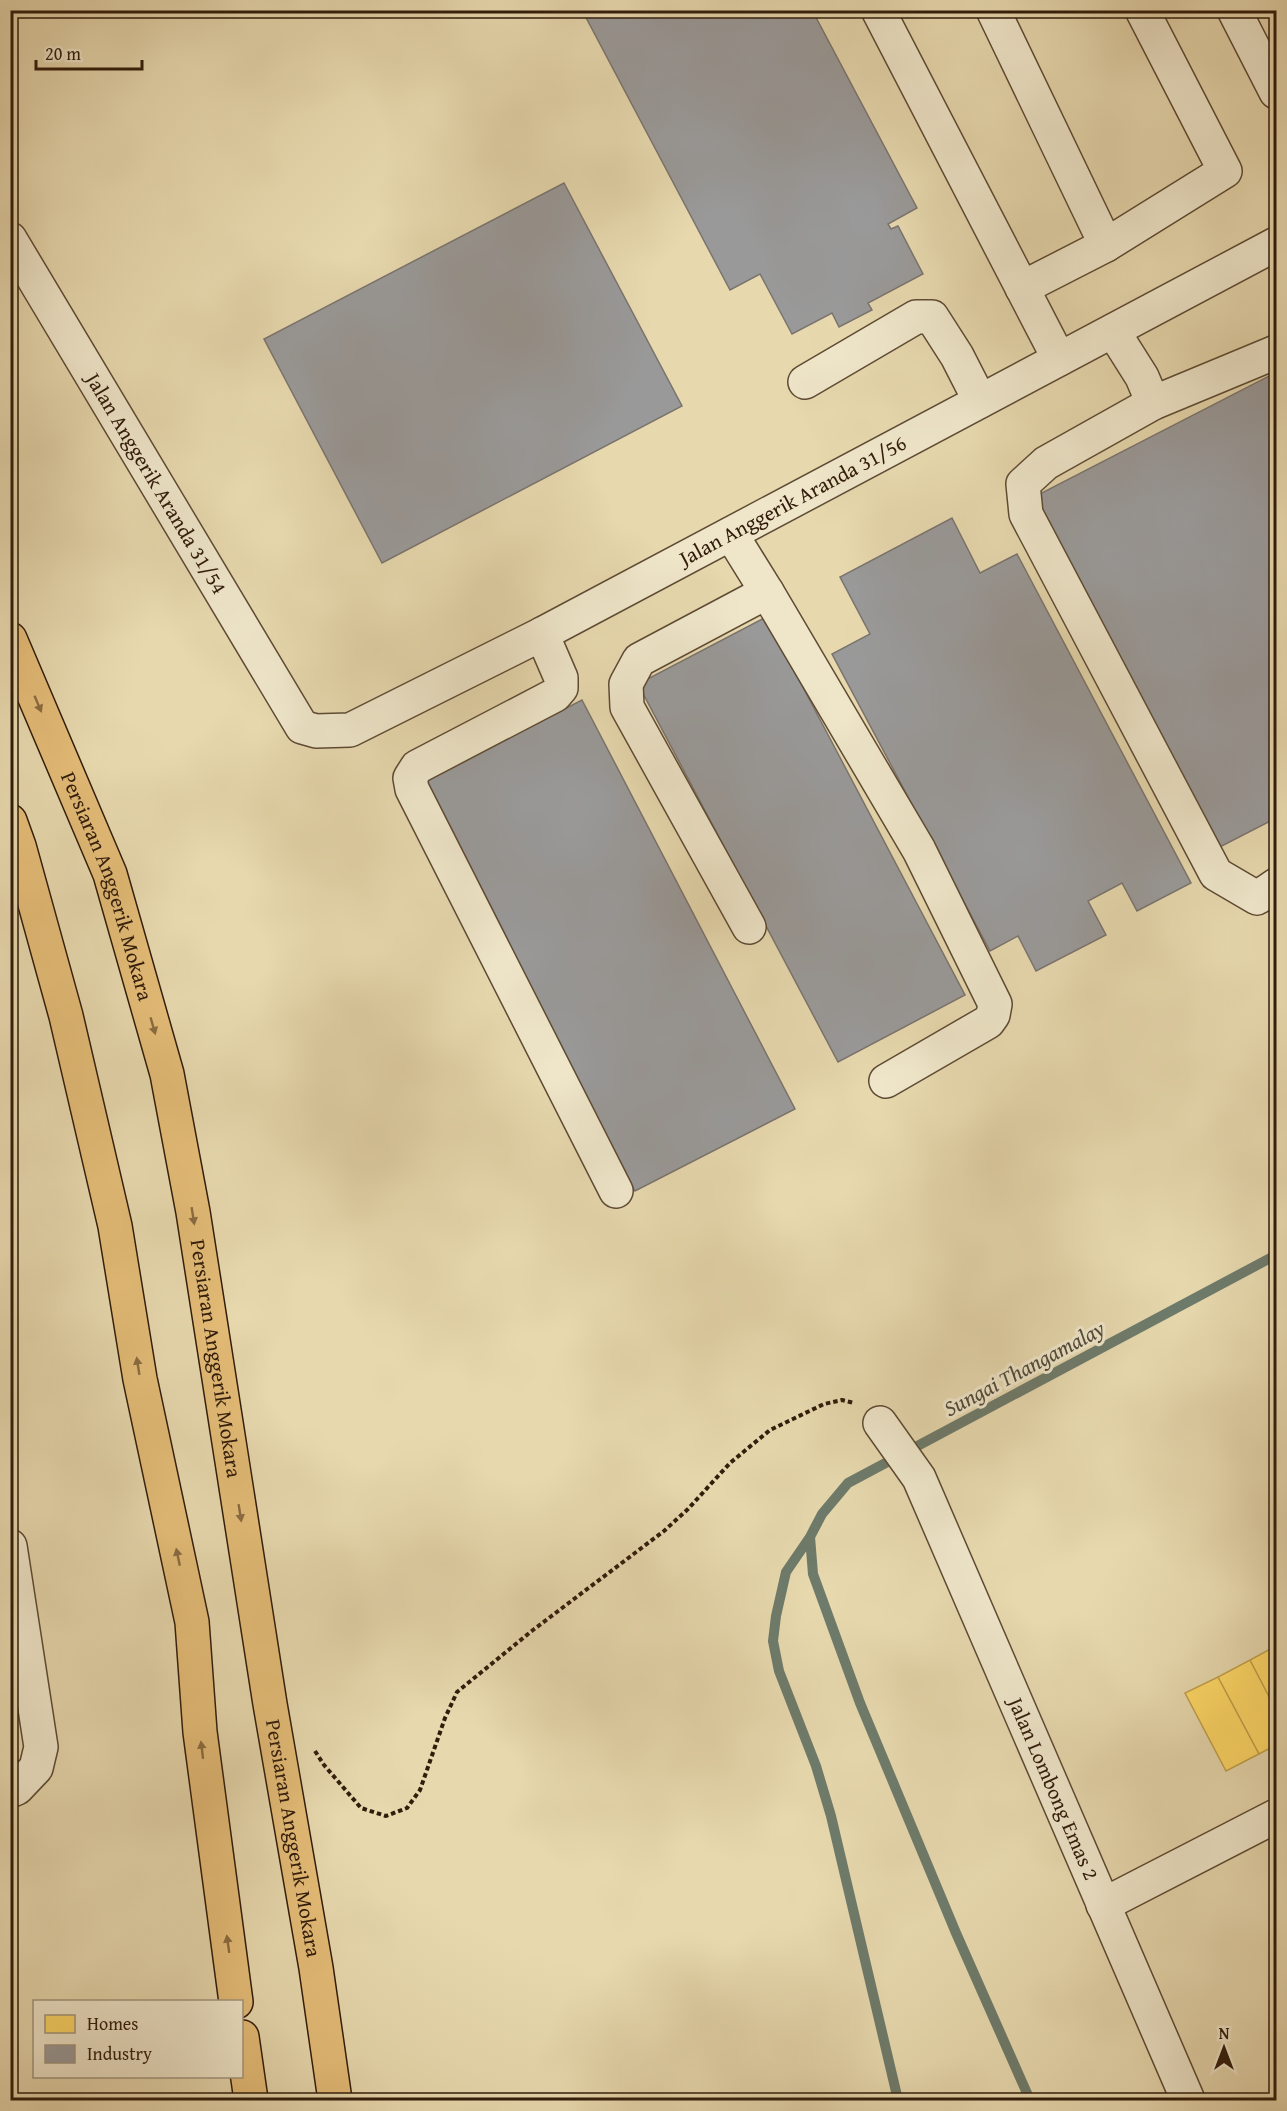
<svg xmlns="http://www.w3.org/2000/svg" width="1287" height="2111" font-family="'Gentium Book Plus',serif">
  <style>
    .homes { fill: #ffd966; stroke: #c1a04b; stroke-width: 1.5 }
    .industry { fill: #999; stroke: #7a746e; stroke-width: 1.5 }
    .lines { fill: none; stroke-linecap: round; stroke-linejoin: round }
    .stream { stroke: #6e7b6b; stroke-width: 10 }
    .minor-casing { stroke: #5e4b34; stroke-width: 36 }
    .major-casing { stroke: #311c0b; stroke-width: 36 }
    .path { stroke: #311c0b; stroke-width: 4; stroke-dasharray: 4.5 3; stroke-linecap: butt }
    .minor { stroke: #efe6ca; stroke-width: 33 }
    .major { stroke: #e4bc77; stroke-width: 33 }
    .oneway { fill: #8a6c41 }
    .labels { text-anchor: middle; stroke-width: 6; stroke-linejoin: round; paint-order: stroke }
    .street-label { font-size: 21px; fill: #311c0b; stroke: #efe6ca }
    .water-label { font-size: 22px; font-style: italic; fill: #504b3b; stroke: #efe6ca }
  </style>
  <rect width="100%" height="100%" fill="#e7d8ae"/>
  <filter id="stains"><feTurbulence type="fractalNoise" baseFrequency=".00333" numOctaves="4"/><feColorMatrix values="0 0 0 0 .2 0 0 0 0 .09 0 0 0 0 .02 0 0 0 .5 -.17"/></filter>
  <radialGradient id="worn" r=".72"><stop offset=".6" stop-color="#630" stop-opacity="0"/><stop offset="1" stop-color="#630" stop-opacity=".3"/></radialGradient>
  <!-- homes -->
  <path class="homes" d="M1276,1646V1710L1250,1660Z
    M1250,1660L1276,1710V1745L1259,1754L1218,1677Z
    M1218,1677L1259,1754L1226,1771L1185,1693Z"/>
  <!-- industry -->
  <path class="industry" d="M582,10H812L917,208L888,224L891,229L898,226L923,274L868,303L872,310L839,327L832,313L792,334L760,274L730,290Z
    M564,183L682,406L382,563L264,339Z
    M1273,374L1276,381V818L1214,850L1030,499Z
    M952,518L980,573L1017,554L1191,883L1137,911L1122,883L1088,901L1106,935L1036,971L1018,936L990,951L832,654L870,634L840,577Z
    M766,617L965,995L838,1062L638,684Z
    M582,700L795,1109L635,1191L421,783Z
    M10,1722L17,1748L10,1749Z"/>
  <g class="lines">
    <!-- stream -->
    <path class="stream" d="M810,1537L813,1574L860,1703L956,1933L1030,2100
      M898,2100L831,1816L816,1766L779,1671L773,1641L776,1616L786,1572L810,1537L822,1514L848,1483L1276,1255"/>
    <!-- minor casing -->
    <g class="minor-casing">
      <g id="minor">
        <path d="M878,10L1059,359"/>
        <path d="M993,10L1106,245"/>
        <path d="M1234,10L1276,92"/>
        <path id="s1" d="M10,239L302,727L316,731L350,730L542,634L1276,244"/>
        <path d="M1022,288L1106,245L1225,171L1142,10"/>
        <path d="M1113,331L1142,377L1153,403"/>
        <path d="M1276,352L1153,403L1046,463L1023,484L1026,514L1216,874L1257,898L1276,885"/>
        <path d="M805,382L916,317H932L957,356L980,401"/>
        <path d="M731,534L767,592"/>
        <path d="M542,634L561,678V688L555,695L417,767L410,778L412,789L616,1191"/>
        <path d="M749,927L627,707L626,684L639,660L767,592L919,850L995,1004L993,1015L988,1022L886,1081"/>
        <path id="s2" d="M880,1423L919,1478L1188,2100"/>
        <path d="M10,1546L41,1747L36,1768L17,1788L10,1791"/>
        <path d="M1103,1905L1276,1816"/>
      </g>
    </g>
    <!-- major casing -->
    <g class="major-casing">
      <g id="major">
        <path id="s3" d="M10,639L110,874L167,1074L193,1212L270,1704L316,1968L335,2100"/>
        <path d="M10,821L19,846L66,1016L115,1226L140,1379L192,1622L200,1732L236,2002"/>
        <path d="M242,2037L251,2100"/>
      </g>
    </g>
    <!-- path -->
    <path class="path" d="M315,1751L324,1765L361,1808L386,1816L407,1808L420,1790L445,1718L457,1692L533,1630L664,1531L688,1509L730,1463L770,1430L824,1404L842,1400L854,1403"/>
    <!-- minor -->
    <use href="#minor" class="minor"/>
    <!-- major -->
    <use href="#major" class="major"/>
  </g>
  <!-- one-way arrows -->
  <defs><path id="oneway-solid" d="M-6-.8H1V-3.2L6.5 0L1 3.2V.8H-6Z" transform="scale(1.5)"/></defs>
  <g class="oneway">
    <use href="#oneway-solid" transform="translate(38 704) rotate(67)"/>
    <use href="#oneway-solid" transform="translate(153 1026) rotate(74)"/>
    <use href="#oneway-solid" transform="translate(193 1216) rotate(81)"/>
    <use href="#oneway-solid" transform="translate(138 1366) rotate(-99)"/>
    <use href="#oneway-solid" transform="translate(240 1513) rotate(81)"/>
    <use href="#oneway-solid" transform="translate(178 1557) rotate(-102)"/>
    <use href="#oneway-solid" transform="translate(202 1750) rotate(-97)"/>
    <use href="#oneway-solid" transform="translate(228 1944) rotate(-98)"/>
  </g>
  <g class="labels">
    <!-- street labels -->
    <g class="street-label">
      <text dy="7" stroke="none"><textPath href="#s1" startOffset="285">Jalan Anggerik Aranda 31/54</textPath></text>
      <text dy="7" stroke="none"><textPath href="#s1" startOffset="1116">Jalan Anggerik Aranda 31/56</textPath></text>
      <text dy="7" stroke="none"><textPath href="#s3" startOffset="266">Persiaran Anggerik Mokara</textPath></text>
      <text dy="7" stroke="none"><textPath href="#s3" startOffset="752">Persiaran Anggerik Mokara</textPath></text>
      <text dy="7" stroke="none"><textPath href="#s2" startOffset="406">Jalan Lombong Emas 2</textPath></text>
      <text dy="7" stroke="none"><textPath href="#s3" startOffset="1238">Persiaran Anggerik Mokara</textPath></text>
    </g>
    <!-- water labels -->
    <g class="water-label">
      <text transform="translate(1024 1368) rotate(-28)" y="8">Sungai Thangamalay</text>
    </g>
  </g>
  <!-- margin -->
  <rect width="1287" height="2111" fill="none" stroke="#e7d8ae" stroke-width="36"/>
  <rect x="12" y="12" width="1263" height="2087" fill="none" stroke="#311c0b" stroke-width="3"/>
  <rect x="18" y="18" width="1251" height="2075" fill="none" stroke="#311c0b" stroke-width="1.5"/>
  <!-- legend -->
  <rect x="33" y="2000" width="210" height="78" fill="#efe6ca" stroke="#a3957e" stroke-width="1.5"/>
  <rect x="45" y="2015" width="30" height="18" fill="#ffd966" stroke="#a3957e" stroke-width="1.5"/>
  <text x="87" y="2030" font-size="18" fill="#311c0b">Homes</text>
  <rect x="45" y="2045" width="30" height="18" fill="#999999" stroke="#a3957e" stroke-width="1.5"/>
  <text x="87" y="2060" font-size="18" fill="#311c0b">Industry</text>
  <!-- north arrow -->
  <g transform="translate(1224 2048)" stroke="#efe6ca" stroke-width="4.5" paint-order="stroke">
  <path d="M0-4.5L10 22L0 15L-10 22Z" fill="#311c0b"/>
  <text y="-9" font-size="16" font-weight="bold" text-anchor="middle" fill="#311c0b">N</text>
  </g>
  <!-- scale -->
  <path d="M36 60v9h106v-9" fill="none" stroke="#311c0b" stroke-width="3"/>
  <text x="45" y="60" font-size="18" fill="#311c0b" stroke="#efe6ca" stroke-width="4.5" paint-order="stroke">20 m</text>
  <rect width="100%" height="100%" filter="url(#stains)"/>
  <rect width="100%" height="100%" fill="url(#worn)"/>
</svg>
